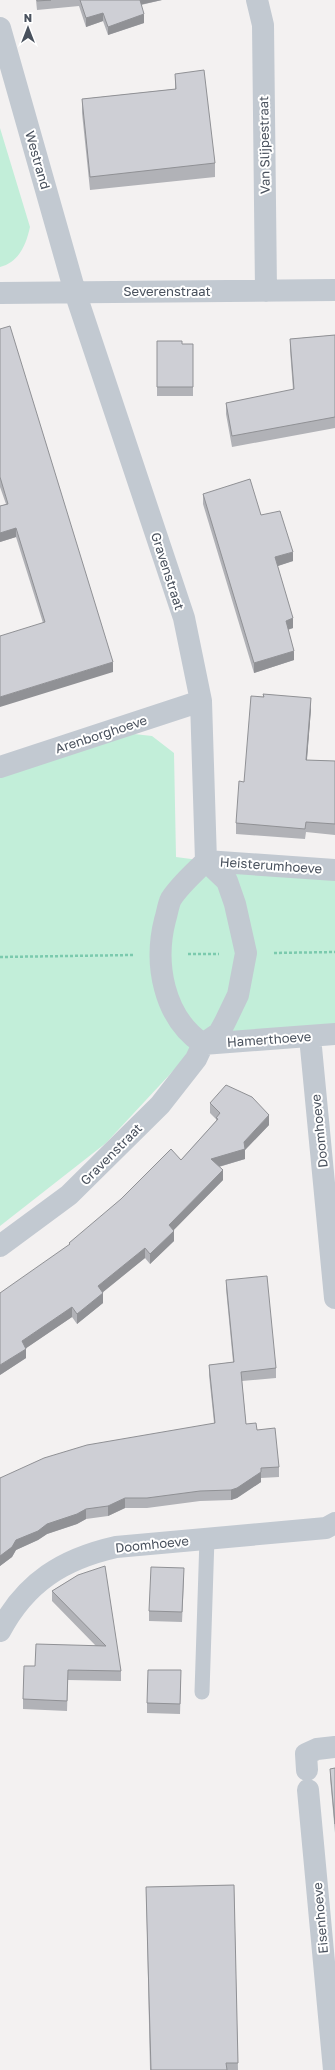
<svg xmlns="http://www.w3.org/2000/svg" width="335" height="2070" font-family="'Golos Text',sans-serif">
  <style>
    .green { fill: #c2eed9 }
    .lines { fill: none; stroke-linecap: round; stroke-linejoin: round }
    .path { stroke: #7bcaae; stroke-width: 2.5; stroke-dasharray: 3 2; stroke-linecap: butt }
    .lane { stroke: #c2c9d1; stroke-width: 15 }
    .street { stroke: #c2c9d1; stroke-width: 22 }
    .wall { fill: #b1b2b7 }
    .shaded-wall { fill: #909195 }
    .building { fill: #cecfd5; stroke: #909195 }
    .labels { text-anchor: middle; stroke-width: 4; stroke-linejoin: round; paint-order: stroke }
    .street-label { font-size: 13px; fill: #49515d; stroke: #fff }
  </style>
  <rect width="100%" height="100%" fill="#f3f1f1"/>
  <!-- green -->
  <path class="green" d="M0,128L30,227C26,245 19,262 0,267Z
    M125,733L152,736L174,753L176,857L335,878V1027L243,1036L173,1071L106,1143L0,1226V771Z"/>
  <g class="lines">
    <!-- path -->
    <path class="path" d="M274,953L335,952
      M188,954H219
      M0,957L133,955"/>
    <!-- lane -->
    <path class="lane" d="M202,1692L207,1538"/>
    <!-- street -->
    <path class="street" d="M257,0L263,25L266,291
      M0,28L75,292L184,618L201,701L206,861L227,881L235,904L246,953L238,995L225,1022L219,1033L203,1044L196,1059L160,1105L69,1195L0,1246
      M0,293L335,290
      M0,767L201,701
      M206,861L335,870
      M310,1037L335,1298
      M203,1044C163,1017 154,963 165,920C167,914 168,905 171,899C180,885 194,873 206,861
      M203,1044L335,1034
      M0,1631C26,1582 63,1559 116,1547L326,1528L335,1523
      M307,1770L306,1754L317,1749L335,1747
      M308,1790L334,2070"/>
  </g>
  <!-- wall -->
  <path class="wall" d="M36,0H162L141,5L144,23L108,35L103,21L86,27L79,6L37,10Z
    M175,74L215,163V177L90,190L82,113V99L175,89Z
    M0,329L113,672L43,623L16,537L0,542V506L6,504L0,487Z
    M335,335V428L232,447L226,414V403L293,390L290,350V339Z
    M157,341L182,344H193V396H157Z
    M203,494L261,515L293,561L277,566L293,628L288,630L294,660L254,673L203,504Z
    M263,694L311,709L307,760L335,761V835L306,832L305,839L236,834V823L244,782L263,697Z
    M210,1103L269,1125L245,1150V1159L219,1167L223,1180L173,1230L174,1241L150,1264L145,1258L102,1293L103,1303L77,1324L72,1317L26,1348V1358L0,1375L69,1245V1243L181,1160L216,1121V1119L210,1113Z
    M226,1280L276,1368V1378L242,1381L246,1424L257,1430L279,1467V1477L261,1478V1482L237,1498L231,1500L200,1501L147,1508H125L108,1516L86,1519L77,1524L47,1534L38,1540L16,1550L12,1557L0,1566V1478L214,1423L209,1375V1365L233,1362L226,1289Z
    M78,1575L121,1671V1681L68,1680L67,1711L23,1709V1699L35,1666L96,1646L52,1601V1591Z
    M184,1578L182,1622L149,1621V1611Z
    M181,1680L180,1714L147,1713V1703Z
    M335,1768V1833L330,1778V1769Z
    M234,1885L238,2070H150L146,1887Z"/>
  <!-- shaded-wall -->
  <path class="shaded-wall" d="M139,0H162L139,5Z
    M103,13V21L86,27V18Z
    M144,14V23L108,35V27Z
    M16,528V537L0,542V533Z
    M293,552V561L275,567V557Z
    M293,618V628L286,630V621Z
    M294,651V660L254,673V663Z
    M113,662V672L0,707V697Z
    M311,698V709L306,770V760Z
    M269,1115V1125L245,1150V1159L211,1169V1159L244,1142Z
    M223,1170V1180L169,1235V1225Z
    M174,1231V1241L150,1264V1254Z
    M145,1248V1258L98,1296V1286Z
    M103,1293V1303L77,1324V1314Z
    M72,1307V1317L22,1351V1341Z
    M26,1349V1358L0,1375V1365Z
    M261,1472V1482L237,1498L231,1500V1490Z
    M125,1498V1508L108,1516V1506Z
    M86,1509V1519L77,1524L47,1534L38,1540L16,1550L12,1557L0,1566V1556L16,1540L47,1524Z"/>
  <!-- building -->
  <path class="building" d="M37,0H51L37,1Z
    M80,0H140L144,14L108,27L103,13L86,18Z
    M204,70L215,163L90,177L82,99L176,89L175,74Z
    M10,326L113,662L0,697V636L45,622L16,528L0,533V506L8,504L0,477V329Z
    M335,335V417L232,436L226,403L294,389L290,339Z
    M157,341H182V344H193V387H157Z
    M250,479L261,515L280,511L293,552L275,557L293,618L286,621L294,651L254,663L203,494Z
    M263,694L311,698L306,760L335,761V824L306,822L305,829L236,823L239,781L244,782L251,696L264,697Z
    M226,1085L252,1097L269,1115L244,1142L245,1149L211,1159L223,1170L169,1225L174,1231L150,1254L145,1248L98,1286L103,1293L77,1314L72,1307L22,1341L26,1349L0,1365V1293L70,1244L69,1243L121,1199L171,1149L181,1160L218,1119L216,1118L220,1113L210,1103Z
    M267,1276L276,1368L241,1372L246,1424L256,1423L257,1430L275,1428L279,1467L261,1468V1472L237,1488L231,1490L200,1491L147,1498H125L108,1506L86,1509L77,1514L47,1524L38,1531L16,1540L12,1547L0,1556V1478L44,1458L87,1445L215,1423L209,1365L234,1362L226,1280Z
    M105,1566L121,1671L68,1670L67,1701L23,1699L24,1666H35L36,1644L106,1646L52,1591L78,1575Z
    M151,1567L184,1568L182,1612L149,1611Z
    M148,1670H181L180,1704L147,1703Z
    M335,1768V1824L330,1769Z
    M234,1885L238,2063H226L227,2070H151L146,1887Z"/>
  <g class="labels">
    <!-- street labels -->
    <g class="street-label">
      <text transform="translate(264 145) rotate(-91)" y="5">Van Slijpestraat</text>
      <text transform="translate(38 160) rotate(74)" y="5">Westrand</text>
      <text x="167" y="296">Severenstraat</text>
      <text transform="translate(168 571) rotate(72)" y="5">Gravenstraat</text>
      <text transform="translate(101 734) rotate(-18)" y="5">Arenborghoeve</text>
      <text transform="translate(271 865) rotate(4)" y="5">Heisterumhoeve</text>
      <text transform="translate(269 1039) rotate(-4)" y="5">Hamerthoeve</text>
      <text transform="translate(319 1131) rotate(-96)" y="5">Doomhoeve</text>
      <text transform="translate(111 1154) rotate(-45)" y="5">Gravenstraat</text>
      <text transform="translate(152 1544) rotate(-6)" y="5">Doomhoeve</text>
      <text transform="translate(320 1918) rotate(-95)" y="5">Eisenhoeve</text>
    </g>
  </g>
  <!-- north arrow -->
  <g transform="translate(28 28)" stroke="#ffffff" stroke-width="3" paint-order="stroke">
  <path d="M0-3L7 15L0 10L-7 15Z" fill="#49515d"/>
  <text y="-6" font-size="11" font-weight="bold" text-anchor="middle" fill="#49515d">N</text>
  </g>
</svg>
